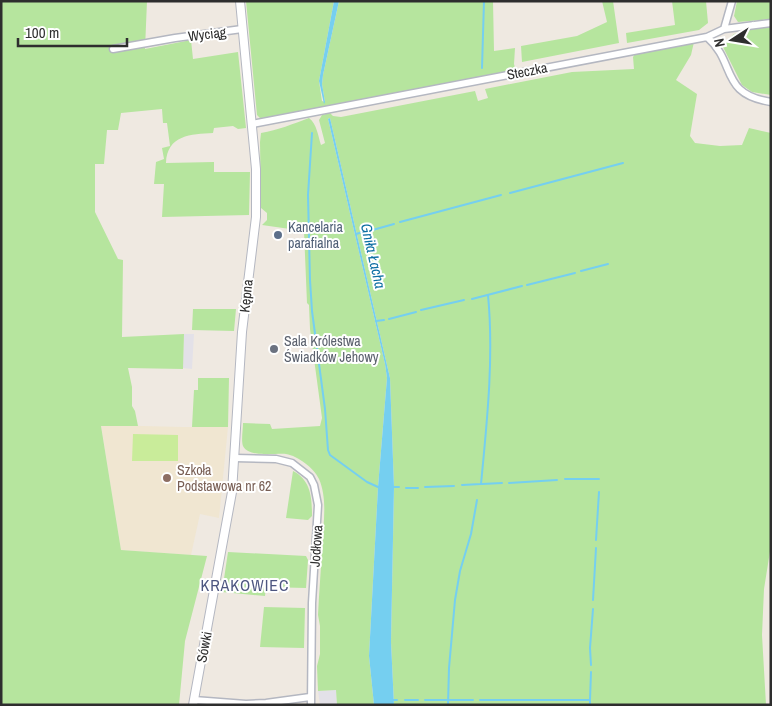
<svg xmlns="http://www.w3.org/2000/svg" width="772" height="706" font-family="'Archivo Narrow',sans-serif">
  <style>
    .industrial { fill: #e3e1e8 }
    .education { fill: #f0e6d1 }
    .green { fill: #b6e59e }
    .pitch { fill: #c9ec9a }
    .water { fill: #75cff0 }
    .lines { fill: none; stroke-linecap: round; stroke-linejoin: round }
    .stream { stroke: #75cff0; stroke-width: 2 }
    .minor-casing { stroke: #b4b7c1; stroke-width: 9 }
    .tertiary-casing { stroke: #b4b7c1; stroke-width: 10 }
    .minor { stroke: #fff; stroke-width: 6 }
    .tertiary { stroke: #fff; stroke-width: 8 }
    .service-dot { fill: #5c6f8a; stroke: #fff; stroke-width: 2 }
    .worship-dot { fill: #6b7280; stroke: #fff; stroke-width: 2 }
    .education-dot { fill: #8d6e63; stroke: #fff; stroke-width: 2 }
    .labels { text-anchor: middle; stroke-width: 4; stroke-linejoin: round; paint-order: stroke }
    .street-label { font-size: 14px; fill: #2e2e2e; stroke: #fff }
    .service-label { font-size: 14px; fill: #4e5e75; stroke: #fff; text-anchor: start }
    .worship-label { font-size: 14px; fill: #5b616d; stroke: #fff; text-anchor: start }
    .education-label { font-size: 14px; fill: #785e54; stroke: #fff; text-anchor: start }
    .water-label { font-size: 15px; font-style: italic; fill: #0d6fa3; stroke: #fff }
    .quarter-label { font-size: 16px; letter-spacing: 1px; fill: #4d5680; stroke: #fff }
  </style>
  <rect width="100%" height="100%" fill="#efe9e1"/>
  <!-- industrial -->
  <path class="industrial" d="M184,334H194L192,369L183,368Z
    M336,690L337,705H320L318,691Z"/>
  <!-- education -->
  <path class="education" d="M101,425L183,427H228L219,518L200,514L191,555L121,550Z"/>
  <!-- green -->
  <path class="green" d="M1,1H147L145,49L191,40L193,59L238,52L246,128L238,129L233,126L214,128L213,133C191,134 167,135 166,163L214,162V172H250L249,215L162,217L164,184H154L156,162L164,159L162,148L170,146L167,123H163L162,109L121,113L118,130H107L104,164H95V212L118,259L123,260L122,337L184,334L183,369L128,368L132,387V406L135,411L138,426H101L121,550L207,556L185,641L179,705H1Z
    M246,1H334L319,81L322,101L325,102L322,84L323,75L339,1H493L494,51L515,48L514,64L516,71L281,117L260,118L257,115Z
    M602,1H613L619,43L522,62L521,46L577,36L607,22Z
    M672,1H706L708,23L699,30L627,43L626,33L675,25Z
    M737,1H771V19L738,22L734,16Z
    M771,25V95L752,92L742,85L722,45L734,34L749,29Z
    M694,42L691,55L676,80L697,94L690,136L695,143L720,146L742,145L749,128L771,133V545L764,589L762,635L766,705H394L391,642L394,487L390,378L330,118L328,119L329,123L385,364L387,378L378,487L369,656L374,705H337L336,690L318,691L317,666L320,654V626L318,615C319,593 321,570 322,547C323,525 328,500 319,479C314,468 298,456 286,454C275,453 249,458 243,446C241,440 243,430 243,423L270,424L272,429L320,426L322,418L310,329L309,305L307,303L304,231L262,225L267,220V213L261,208L260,142L261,133C278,130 293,124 309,118C317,124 318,136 321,145L325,143L319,120L322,115L330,113L333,116L341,117L475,91L478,101L488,98L485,89L572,72L634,69L633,57L635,54Z
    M193,309H236L234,331L192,330Z
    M198,378H229L228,427H192L194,390H198Z
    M293,471C311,480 312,498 312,516L308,520L286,518Z
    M228,552L306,556L308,560L306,588L266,587L265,596L222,592Z
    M264,607L305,608L304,648L260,647Z"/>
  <!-- pitch -->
  <path class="pitch" d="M133,434L178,435V461H132Z"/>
  <!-- water -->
  <path class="water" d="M334,1H339L323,75L322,84L325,102L324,104L319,81Z
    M330,118L390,378L394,487L391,642L394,705H374L369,656L378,487L387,378L385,364L329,123L328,119Z"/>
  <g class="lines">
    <!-- stream -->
    <path class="stream" d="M482,68L484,1
      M312,133L308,195L310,280L312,311L325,409L328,450L330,455L367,482L378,487
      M510,193L623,163
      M400,222L501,195
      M369,231L394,224
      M356,234L363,232
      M581,271L608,264
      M527,285L575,273
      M472,299L522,286
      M421,310L464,300
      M389,319L416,312
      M376,321L384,320
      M565,479H599
      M509,483L557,480
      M482,484L502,483
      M462,485L481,484C487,422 494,357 488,295
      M394,487H399
      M425,487L454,486
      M406,488H418
      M596,540L599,492
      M593,600L596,548
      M591,665L590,648L593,609
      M393,700H397
      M405,700H418
      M425,700H473
      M480,700H590V705
      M590,700L591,672
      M448,705L449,668L455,600L460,571L471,534L477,500"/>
    <!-- minor casing -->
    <g class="minor-casing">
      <path id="minor" d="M724,29L732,1
        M707,37C737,63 719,94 771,102
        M113,49L175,38L242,29
        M252,124L707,37L724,29L771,23
        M235,458L276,459L292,463L310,477L314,485L318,505L312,603L311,705
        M194,700L246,704L266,703L310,697"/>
    </g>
    <!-- tertiary casing -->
    <g class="tertiary-casing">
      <path id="tertiary" d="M193,705L232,492L242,332L256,217V169L240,1"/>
    </g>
    <!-- minor -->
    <use href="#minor" class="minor"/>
    <!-- tertiary -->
    <use href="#tertiary" class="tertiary"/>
  </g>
  <!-- markers -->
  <circle class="service-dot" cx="278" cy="235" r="5"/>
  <circle class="worship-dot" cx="274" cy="349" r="5"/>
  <circle class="education-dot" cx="167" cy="478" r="5"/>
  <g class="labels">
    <!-- street labels -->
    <g class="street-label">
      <text transform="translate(207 34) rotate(-7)" y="5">Wyciąg</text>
      <text transform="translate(527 71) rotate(-11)" y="5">Steczka</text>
      <text transform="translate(246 296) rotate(-84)" y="5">Kępna</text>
      <text transform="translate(316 546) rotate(-86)" y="5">Jodłowa</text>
      <text transform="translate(204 647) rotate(-79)" y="5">Sówki</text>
    </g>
    <!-- service labels -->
    <g class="service-label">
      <text x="288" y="232">Kancelaria<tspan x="288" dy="16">parafialna</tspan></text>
    </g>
    <!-- worship labels -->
    <g class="worship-label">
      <text x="284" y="346">Sala Królestwa<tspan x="284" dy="16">Świadków Jehowy</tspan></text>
    </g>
    <!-- education labels -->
    <g class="education-label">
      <text x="177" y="475">Szkoła<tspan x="177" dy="16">Podstawowa nr 62</tspan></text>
    </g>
    <!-- water labels -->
    <g class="water-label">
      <text transform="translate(373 256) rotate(77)" y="5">Gniła Łacha</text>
    </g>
    <!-- quarter labels -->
    <g class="quarter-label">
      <text x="245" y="591">KRAKOWIEC</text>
    </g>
  </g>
  <!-- border -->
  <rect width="772" height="706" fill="none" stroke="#2e2e2e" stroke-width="5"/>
  <!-- north arrow -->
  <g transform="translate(732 40) rotate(258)" stroke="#ffffff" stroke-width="4" paint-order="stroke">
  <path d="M0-4L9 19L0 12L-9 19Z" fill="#2e2e2e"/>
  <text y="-8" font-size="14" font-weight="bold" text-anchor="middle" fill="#2e2e2e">N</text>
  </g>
  <!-- scale -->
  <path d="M18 38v8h109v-8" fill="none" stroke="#2e2e2e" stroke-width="2.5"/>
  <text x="25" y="38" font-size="15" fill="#2e2e2e" stroke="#ffffff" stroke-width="4" paint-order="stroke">100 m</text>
</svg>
